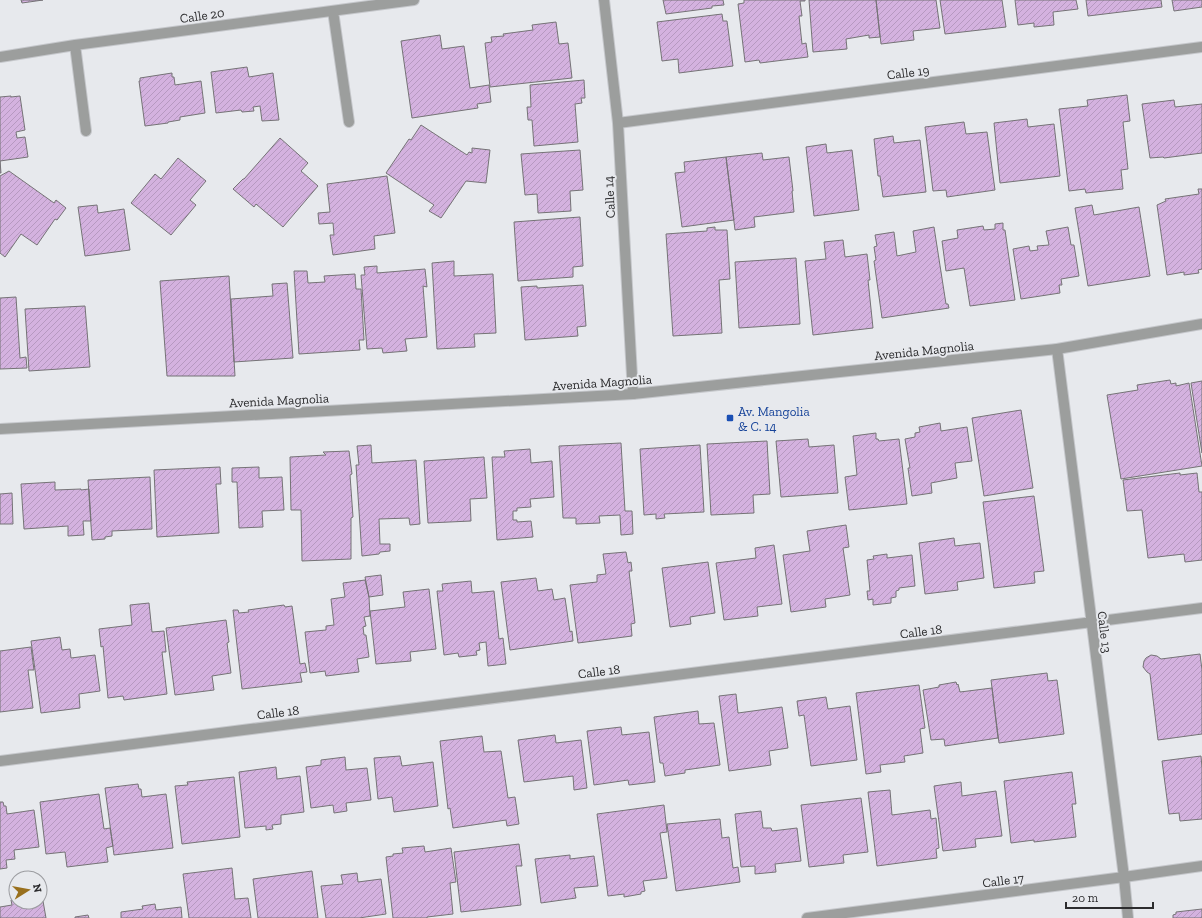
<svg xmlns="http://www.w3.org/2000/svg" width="1202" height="918" font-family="'Zilla Slab',serif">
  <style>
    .building { fill: url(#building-hatch); stroke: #757376 }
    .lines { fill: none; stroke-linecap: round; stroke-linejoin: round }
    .minor-casing { stroke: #c5c7cb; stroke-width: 12 }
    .tertiary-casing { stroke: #c5c7cb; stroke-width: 12 }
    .minor { stroke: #9c9e9d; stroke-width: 10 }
    .tertiary { stroke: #9c9e9d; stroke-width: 10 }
    .transit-dot { fill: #1a4fb4; stroke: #e7e9ed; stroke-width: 1.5 }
    .labels { text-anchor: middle; stroke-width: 4; stroke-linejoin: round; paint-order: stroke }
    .street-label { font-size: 13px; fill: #2c2c2e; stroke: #e7e9ed }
    .transit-label { font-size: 13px; fill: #164399; stroke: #e7e9ed; text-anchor: start }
  </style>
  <defs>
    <pattern id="building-hatch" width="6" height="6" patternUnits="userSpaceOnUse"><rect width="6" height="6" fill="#d4b2df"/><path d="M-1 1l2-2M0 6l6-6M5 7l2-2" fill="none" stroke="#b699c0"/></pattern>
  </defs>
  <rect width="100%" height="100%" fill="#e7e9ed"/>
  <!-- building -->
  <path class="building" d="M21,0H43L22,3Z
    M663,0H723L724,5L712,6V8L666,14Z
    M744,0H805V1H800L802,16H799L802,44L806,43L808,57L760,63L759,60L745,62L738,4L744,3Z
    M809,0H876L880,37L869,38V35L846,39L847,49L813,52Z
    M876,0H936L940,28L913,31L914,40L881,44Z
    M940,0H1002L1006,27L945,34Z
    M1015,0H1076L1078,9L1053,12L1054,25L1034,27V23L1018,25Z
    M1086,0H1161L1162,7L1088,16Z
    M1172,0H1202V7L1174,11Z
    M722,14L723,21H727L733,66L679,73L678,59L662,61L657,22Z
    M556,22L559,44L568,43L572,78L490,87L485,43L492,42L491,37L504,36L503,34L533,30L532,25Z
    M440,35L442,49L464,46L470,88L489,85L491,102L477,104L478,108L412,118L401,41Z
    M247,67L249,77L273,73L279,120L262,121L260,106L253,107L254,111L242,112L241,110L216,113L211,72Z
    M172,73V77H174L175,85L201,81L205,113L180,117V120L168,122V123L145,126L139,81H140V78Z
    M584,80L585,98H581L582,103L575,104L578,142L534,146L532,120H528L527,107H531L530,85Z
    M1127,95L1130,121L1123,122L1128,169L1121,170L1123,189L1086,193L1085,189L1069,191L1059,109L1088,106L1087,100Z
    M11,96V97L20,96L25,130L16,132L17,138L25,137L28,157L0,161L1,173H0V97Z
    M1174,100L1175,107L1202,104V153L1164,158L1163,157L1150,158L1142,104Z
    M1027,119L1028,127L1054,124L1060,176L1000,183L994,123Z
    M964,122L966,134L987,132L995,190L947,197L946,190L933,191L925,127Z
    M421,125L467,155L469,152L472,153V148L490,150L486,183L466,181L441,218L429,211L434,205L386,173L409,139L411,140Z
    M893,136L894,143L920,140L926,192L883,197L880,176H878L874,139Z
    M280,138L308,163L301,171L318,186L283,227L256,204L254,207L233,189L243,179H244Z
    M826,144L827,153L852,150L859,210L814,216L806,147Z
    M580,150L583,190L570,191L571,211L538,213L537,194L525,195L521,154Z
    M762,153L763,160L789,157L793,191H792L794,212L754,217L755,227L735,230L726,157Z
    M726,157L734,220L682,227L675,173L685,172L684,162Z
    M178,158L206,181L190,200L196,205L171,235L131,203L155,174L161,179Z
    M9,171L54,203L56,200L66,208L57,220L55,219L37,245L21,234L5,257L0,253V176Z
    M387,176L395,233L374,236L375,249L333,255L330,235H334L333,223L319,224L318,213L330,212L327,184Z
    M1198,189H1202V269L1198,270L1199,273L1184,275V272L1167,275L1157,205L1166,201L1165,199L1199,194Z
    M97,205L98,213L124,209L130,250L85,256L78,207Z
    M1092,205L1094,215L1139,207L1150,276L1088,286L1075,208Z
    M580,217L583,266L573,267V277L518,281L514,222Z
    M1003,223V230H1005L1015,300L970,306L964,268L946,271L942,241L958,238L957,230L983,226L984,230L995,229V224Z
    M715,227V230H727L730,279L719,280L722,333L673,336L666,234L707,231V228Z
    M934,227L946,304H948L949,308L882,318L874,261L876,260L874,247L877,246L875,235L894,232L897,256L916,252L913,231Z
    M1068,227L1071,245H1074L1079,276L1061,279L1062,285H1059L1060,293L1021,299L1013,249L1029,246L1030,251L1038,250L1037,246L1049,245L1046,231Z
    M843,240L845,257L867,254L870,280H868L873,328L813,335L805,261L826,259L824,242Z
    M796,258L800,324L739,328L735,262Z
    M454,261V276L493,274L496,333L474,334L475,347L437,349L432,263Z
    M377,266V273L425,269L427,287L423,286L427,337L405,339L407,351L383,353L382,348L367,349L361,275H365L364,267Z
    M294,271H307L308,283L325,282L324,276L355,274L356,289H361L364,340H359L360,350L299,354Z
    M229,276L235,376H167L160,281Z
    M287,283L293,358L234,362L231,299L273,296L272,284Z
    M583,285L586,326L577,327L578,336L525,340L521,287L537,286V288Z
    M16,297L20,358L26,357L27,368L0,369V298Z
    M85,306L90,367L29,371L25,309Z
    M1170,380L1171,384L1176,383V386L1189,383L1202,466L1121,479L1107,395L1138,390L1137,385Z
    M1202,381V453L1191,383Z
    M1021,410L1033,488L984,496L972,418Z
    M940,423L941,431L967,427L972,461L955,463L957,478L931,483L932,493L912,496L908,468H910L905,439L915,437V433L920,432L919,427Z
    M876,433V439H878L879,441L899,439L907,504L849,510L845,477L857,475L853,436Z
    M808,439L809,447L834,445L838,493L781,497L776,441Z
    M767,441L770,494L753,495L754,513L711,515L707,444Z
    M621,443L625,511H632L633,534L621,535L620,515L599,516L600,523L576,524V518H563L559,446Z
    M371,445L372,463L416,460L420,524L410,525L409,518L379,519L380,544H390V551L380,552L379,554L362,556L356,465H359L357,446Z
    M700,445L704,512L664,514L665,518L656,519V514L644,515L640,449Z
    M530,449L531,463L552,461L554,497L530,499L531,507L517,508V511H513V520H517V522L531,521L533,537L497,540L492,457H505L504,451Z
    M349,451L352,474L350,475L353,517L351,518V559L302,561L301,510H291L290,457L326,455L323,452Z
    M484,457L487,498L470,499L471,521L428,523L424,461Z
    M220,467L221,484H216L219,533L157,537L154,470Z
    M259,467V478L282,477L284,510L262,511L263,527L239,528L237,482H232V468Z
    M1180,473V475L1197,473L1199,492H1202V560L1185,562L1184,554L1148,558L1142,510L1127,511L1123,480Z
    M150,477L152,529L112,531V536L105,537V539L92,540L88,480Z
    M55,482V490L81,489V490L89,489L91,521H83L84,535L68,536V526L24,529L21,484Z
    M12,493L13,524H0V494Z
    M1034,496L1044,571L1034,572L1035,583L994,588L983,502Z
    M846,525L849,547L843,548L850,595L825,599L826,607L791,612L783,555L810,551L807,531Z
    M954,538L955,546L980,543L984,578L957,582L958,590L925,594L919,543Z
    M774,545L782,604L757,607L758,616L724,620L716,563L756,558L755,548Z
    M626,552L628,563L631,562L632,571H629L635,623L631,624L632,636L578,643L570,585L597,582V575L606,574L603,554Z
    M887,554V558L912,555L915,586L899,588V590L896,591V597L891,598V603L873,605V599L868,600L867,591H870L867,560L874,559L873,556Z
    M708,562L715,613L690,617L691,624L670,627L662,568Z
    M381,575L383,595L369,597L365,577Z
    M536,578L538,591L552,589L554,600L565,598L570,632L572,631L573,641L510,650L501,582Z
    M365,580L369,597L370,616L364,617L366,626L363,627L364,635H366L369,657L357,659L359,672L326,676L325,671L310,673L305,632L326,630V626L334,625L331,599L345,597L343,583Z
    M471,581L472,593L494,591L499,639L503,638L506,664L488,666L486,642L479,643L480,650L476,651L477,655L459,657L458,653L444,655L437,591H443L442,584Z
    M429,589L436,649L410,652L411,661L376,664L370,611L405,607L403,592Z
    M149,603L152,632L164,631L166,652H162L167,694L124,700L123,696L108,698L103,646L101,647L99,629L132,625L130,605Z
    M284,605L285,607L292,606L300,664L305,663L307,672L300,673L302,682L242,689L233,610H238L239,613L249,612L248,610Z
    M226,620L229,642L227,643L231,673L212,676L214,690L175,695L166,628Z
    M60,637L62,650L70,649L71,658L95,655L100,691L79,694L80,708L41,713L31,641Z
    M31,647L34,670H28L33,708L0,712V651Z
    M1200,654L1202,670V734L1158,740L1150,674L1147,672L1143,667L1144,661L1146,658L1151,655L1157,656L1161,659Z
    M1047,673L1048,681L1057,680L1064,734L999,743L991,680Z
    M956,682L957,685L958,684L960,692L992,688L998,738L945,746L944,739L931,740L923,690L939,687V685Z
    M919,685L925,728L920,729L923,753L904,756L905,762L880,765L881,772L866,774L856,693Z
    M736,694L738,713L782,707L788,748L769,751L771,765L729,771L719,696Z
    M826,697L828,709L850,706L857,760L811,766L804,715L799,716L797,701Z
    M698,711L699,724L714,723L720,765L685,770V773L665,776L663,763H660L654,717Z
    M621,727L622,735L649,732L655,782L629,785L628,780L594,785L587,731Z
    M555,735L556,743L581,740L587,788L574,790L573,776L524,782L518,740Z
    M482,736L484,752L501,751L508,798L515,797L519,824L507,826L506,820L453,828L450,808L448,809L440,741Z
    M400,756L402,766L433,762L438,806L394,812L392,797L378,799L374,758Z
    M1201,756L1202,768V819L1180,821L1179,813L1169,814L1162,761Z
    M345,757L346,770L367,768L371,800L346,803L347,811L334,813L333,805L311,808L306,767L321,765V760Z
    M276,767L277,779L300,776L304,812L281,815V824L272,825L273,829L266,830V826L245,828L239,772Z
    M1072,772L1076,804H1072L1076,837L1034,842V840L1011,843L1004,781Z
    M234,777L240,837L182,844L175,786L188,785L187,782Z
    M961,782L962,796L996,791L1002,836L975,839L976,847L943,851L934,786Z
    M138,784L139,789H141L142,797L166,794L173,848L114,855L105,788Z
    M890,790L892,815L930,810L931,819L936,818L939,848L936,849L937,858L877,866L868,792Z
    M99,794L104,829L110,828L113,846L106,848L108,862L67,867L65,852L46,854L40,802Z
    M861,798L868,852L843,855L844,863L809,867L801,805Z
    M0,802H3L4,806H6L7,814L34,810L39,847L14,850L15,859L6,860L7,868L0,869Z
    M664,805L667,832L660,833L667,878L643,881L645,891L641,892V894L624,897V894L608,896L597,814Z
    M761,811L763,828H771L772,831L797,828L801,861L775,864L776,872L755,874V866L741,867L735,814Z
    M720,819L722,838L729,837L733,868L738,867L740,882L676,891L667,824Z
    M519,844L522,866H516L521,905L461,912L454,852Z
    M424,846L425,852L451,848L456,882L450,883L453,914L427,917V918H393L386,857L393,856V854L403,853L402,848Z
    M570,855V859L594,856L598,886L574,888L576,898L541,903L535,859Z
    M232,868L235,899L248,898L251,918H189L183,874Z
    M312,871L318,918H258L253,879Z
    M357,873L358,882L381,879L386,914L359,918H326L321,886L343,884L341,875Z
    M16,899V902H40V901H43L46,918H0V907L12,905L11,900Z
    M155,904L156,910L181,907L182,918H121V912L143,909L142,906Z
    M1202,909V918H1173V915L1176,914V912Z
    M88,915L89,918H75V917Z"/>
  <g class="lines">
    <!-- minor casing -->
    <g class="minor-casing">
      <path id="minor" d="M604,0L618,123L633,394
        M333,11L349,122
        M75,45L86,131
        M0,57L75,45L414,0
        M618,123L1202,47
        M1057,349L1124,877L1128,918
        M0,761L1202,608
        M807,918L1124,877L1202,866"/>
    </g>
    <!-- tertiary casing -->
    <g class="tertiary-casing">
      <path id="tertiary" d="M0,429L633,394L1057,349L1202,324"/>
    </g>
    <!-- minor -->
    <use href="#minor" class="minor"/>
    <!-- tertiary -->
    <use href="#tertiary" class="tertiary"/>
  </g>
  <!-- markers -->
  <rect class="transit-dot" x="726" y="414" width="8" height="8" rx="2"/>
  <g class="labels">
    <!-- street labels -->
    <g class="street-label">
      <text transform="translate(202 15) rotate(-8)" y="5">Calle 20</text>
      <text transform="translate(908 72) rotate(-7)" y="5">Calle 19</text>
      <text transform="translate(609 197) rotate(-93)" y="5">Calle 14</text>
      <text transform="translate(924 350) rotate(-6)" y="5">Avenida Magnolia</text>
      <text transform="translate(602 382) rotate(-4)" y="5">Avenida Magnolia</text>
      <text transform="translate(279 400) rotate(-3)" y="5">Avenida Magnolia</text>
      <text transform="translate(921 631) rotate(-7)" y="5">Calle 18</text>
      <text transform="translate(1105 632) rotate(83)" y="5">Calle 13</text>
      <text transform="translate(599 671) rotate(-7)" y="5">Calle 18</text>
      <text transform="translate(278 712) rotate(-7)" y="5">Calle 18</text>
      <text transform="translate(1003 880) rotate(-7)" y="5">Calle 17</text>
    </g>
    <!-- transit labels -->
    <g class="transit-label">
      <text x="738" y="416">Av. Mangolia<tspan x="738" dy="15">&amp; C. 14</tspan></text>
    </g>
  </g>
  <!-- north arrow -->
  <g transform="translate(28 890) rotate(79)"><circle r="19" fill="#e7e9ed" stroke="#9c9da1"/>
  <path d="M0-3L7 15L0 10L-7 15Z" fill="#99701d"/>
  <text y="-6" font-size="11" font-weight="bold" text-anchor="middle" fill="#2c2c2e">N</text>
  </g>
  <!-- scale -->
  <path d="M1066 902v6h87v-6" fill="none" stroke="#2c2c2e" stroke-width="2"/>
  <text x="1072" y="902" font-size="12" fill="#2c2c2e" stroke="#e7e9ed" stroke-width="3" paint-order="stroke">20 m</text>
</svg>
